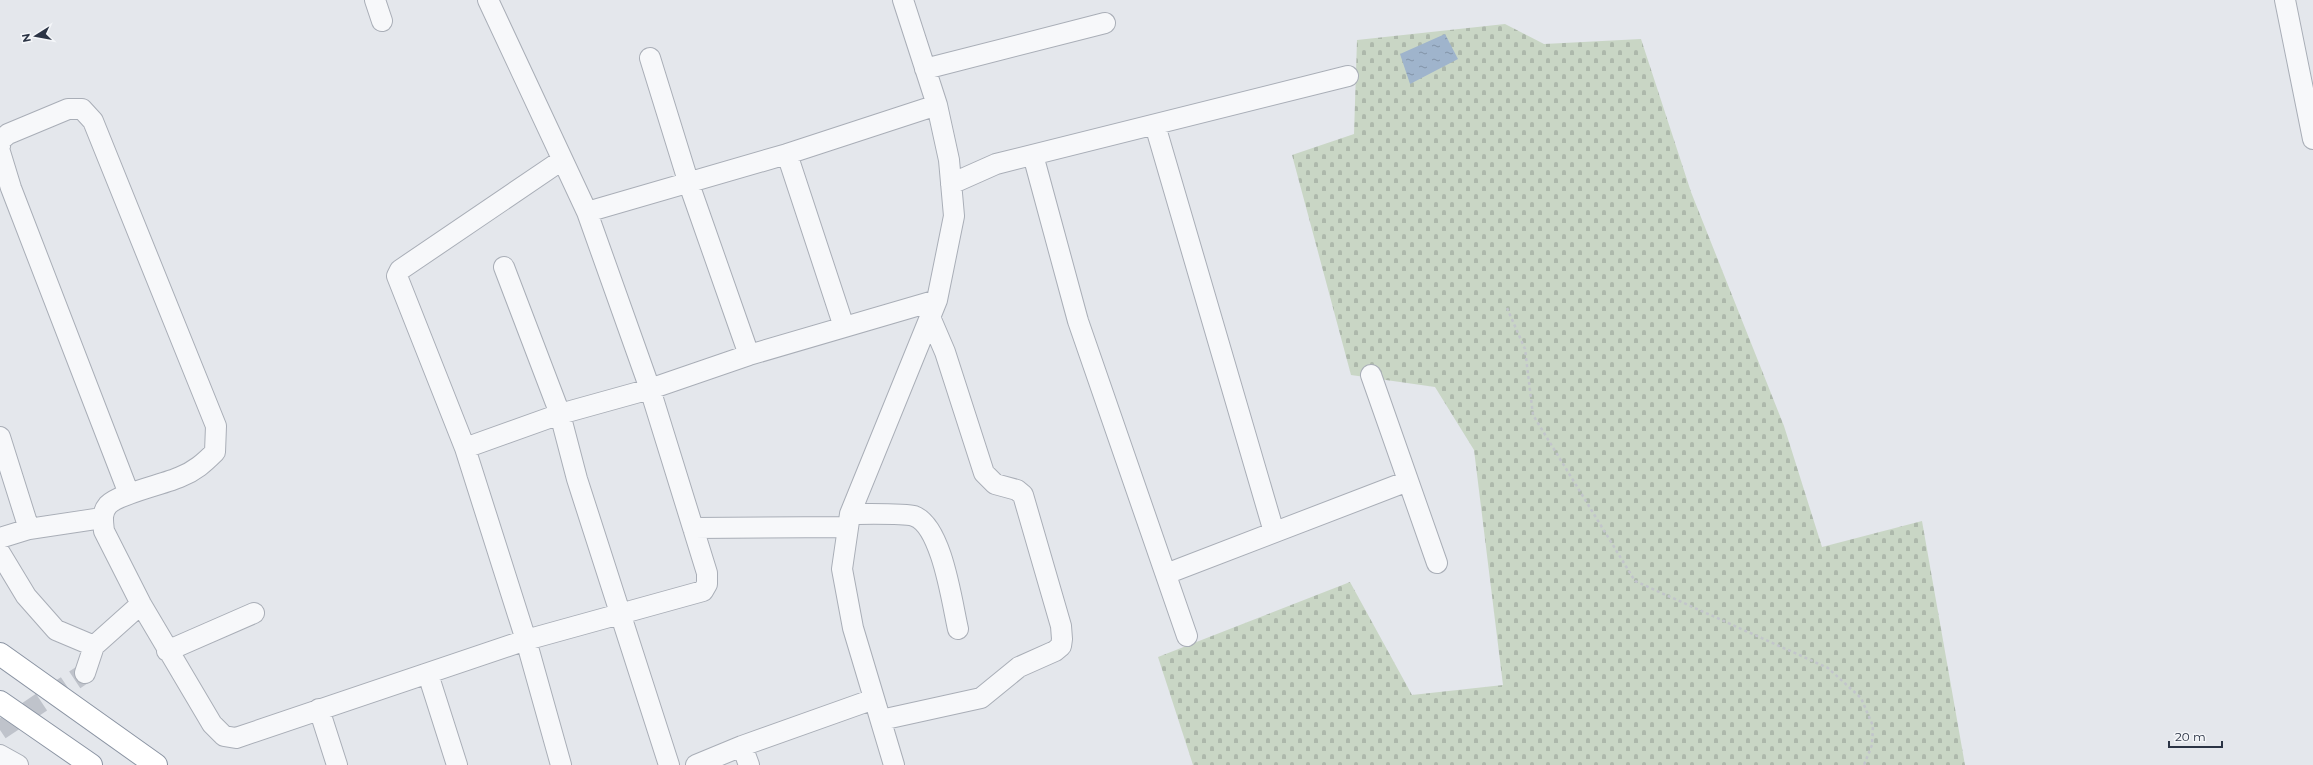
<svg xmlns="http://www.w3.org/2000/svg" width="2313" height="765" font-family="Montserrat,sans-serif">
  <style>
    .cemetery { fill: url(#cemetery-stones) }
    .water { fill: url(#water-ripples) }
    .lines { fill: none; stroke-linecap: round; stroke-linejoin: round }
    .minor-tunnel { stroke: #bfc3cb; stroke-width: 20; stroke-dasharray: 20 10; stroke-linecap: butt }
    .minor-casing { stroke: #a9aeb7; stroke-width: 22 }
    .highway-casing { stroke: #8b94a3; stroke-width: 24 }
    .path { stroke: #c2c5cb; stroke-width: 2.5; stroke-dasharray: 3 3; stroke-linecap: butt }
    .minor { stroke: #f7f8fa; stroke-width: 20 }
    .highway { stroke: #fff; stroke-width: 22 }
  </style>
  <defs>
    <pattern id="cemetery-stones" width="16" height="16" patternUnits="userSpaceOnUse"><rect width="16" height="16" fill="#c9d6c5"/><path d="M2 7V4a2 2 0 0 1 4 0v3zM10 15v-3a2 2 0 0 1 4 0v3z" fill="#adb8ab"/></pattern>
    <pattern id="water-ripples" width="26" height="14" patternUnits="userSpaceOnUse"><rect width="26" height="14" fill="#9fb4cc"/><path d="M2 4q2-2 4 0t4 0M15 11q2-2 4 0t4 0" fill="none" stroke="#8293a7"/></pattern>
  </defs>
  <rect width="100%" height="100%" fill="#e4e7ec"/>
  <!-- cemetery -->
  <path class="cemetery" d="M1505,24L1544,44L1641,39L1691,192L1784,426L1822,547L1922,521L1965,765H1193L1158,657L1350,582L1412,695L1503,685L1474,450L1435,387L1351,375L1292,155L1354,134L1357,40Z"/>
  <!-- water -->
  <path class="water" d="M1445,34L1458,59L1410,84L1400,54Z"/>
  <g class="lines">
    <!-- minor-tunnel -->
    <path class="minor-tunnel" d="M0,730L85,673"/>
    <!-- minor casing -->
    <g class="minor-casing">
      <path id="minor" d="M375,0L382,21
        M2285,0L2313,139
        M650,58L689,184L749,355
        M925,69L1105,23
        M1155,125L1274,532
        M0,146L1,140L8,134L68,109H82L93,121L216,426L215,452C204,463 195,471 180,477C165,484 118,494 108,505C101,513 103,522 104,531L141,604L212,724L224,736L236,738L526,640L703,591L707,584V573L650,389L587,212L488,0
        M0,152L11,188L129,494
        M787,154L844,327
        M1033,155L1078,321L1187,636
        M951,184L996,164L1348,76
        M587,212L787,154L937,105
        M504,267L560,414L577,479L669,765
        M1371,375L1437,563
        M0,437L29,529L0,538
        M465,448L397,276L400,270L562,160
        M850,514C862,514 905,513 914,516C942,526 952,603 958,629
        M693,528L848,527
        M29,529L102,518
        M0,553L26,596L56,630L94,646
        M1166,574L1408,481
        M167,651L254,613
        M85,673L94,646L141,604
        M428,674L457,765
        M319,709L337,765
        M881,720L981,698L1019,667L1055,651L1061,646L1062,639L1061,626L1023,495L1017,490L995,484L984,473L945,352L930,317
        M742,746L749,765
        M0,755L18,765
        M561,765L526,640L465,448L560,414L650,389L749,355L937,300
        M696,765L742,746L874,699
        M894,765L853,628L842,569L850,514L937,300L954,216L949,160L937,105L903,0"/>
    </g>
    <!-- highway casing -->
    <g class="highway-casing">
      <path id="highway" d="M0,654L156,765
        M0,702L91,765"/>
    </g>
    <!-- path -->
    <path class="path" d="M1507,308L1525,349L1533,415L1635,581L1828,668L1861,698L1873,726L1872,745L1864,765"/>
    <!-- minor -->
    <use href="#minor" class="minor"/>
    <!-- highway -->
    <use href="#highway" class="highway"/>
  </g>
  <!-- north arrow -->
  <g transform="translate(36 36) rotate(259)" stroke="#f4f6f9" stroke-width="3" paint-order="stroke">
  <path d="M0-3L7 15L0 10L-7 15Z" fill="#2b3445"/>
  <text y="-6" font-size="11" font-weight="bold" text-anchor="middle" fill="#2b3445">N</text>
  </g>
  <!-- scale -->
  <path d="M2169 741v6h53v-6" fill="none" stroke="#2b3445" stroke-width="2"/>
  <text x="2175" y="741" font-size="12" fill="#2b3445" stroke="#f4f6f9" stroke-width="3" paint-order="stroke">20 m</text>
</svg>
